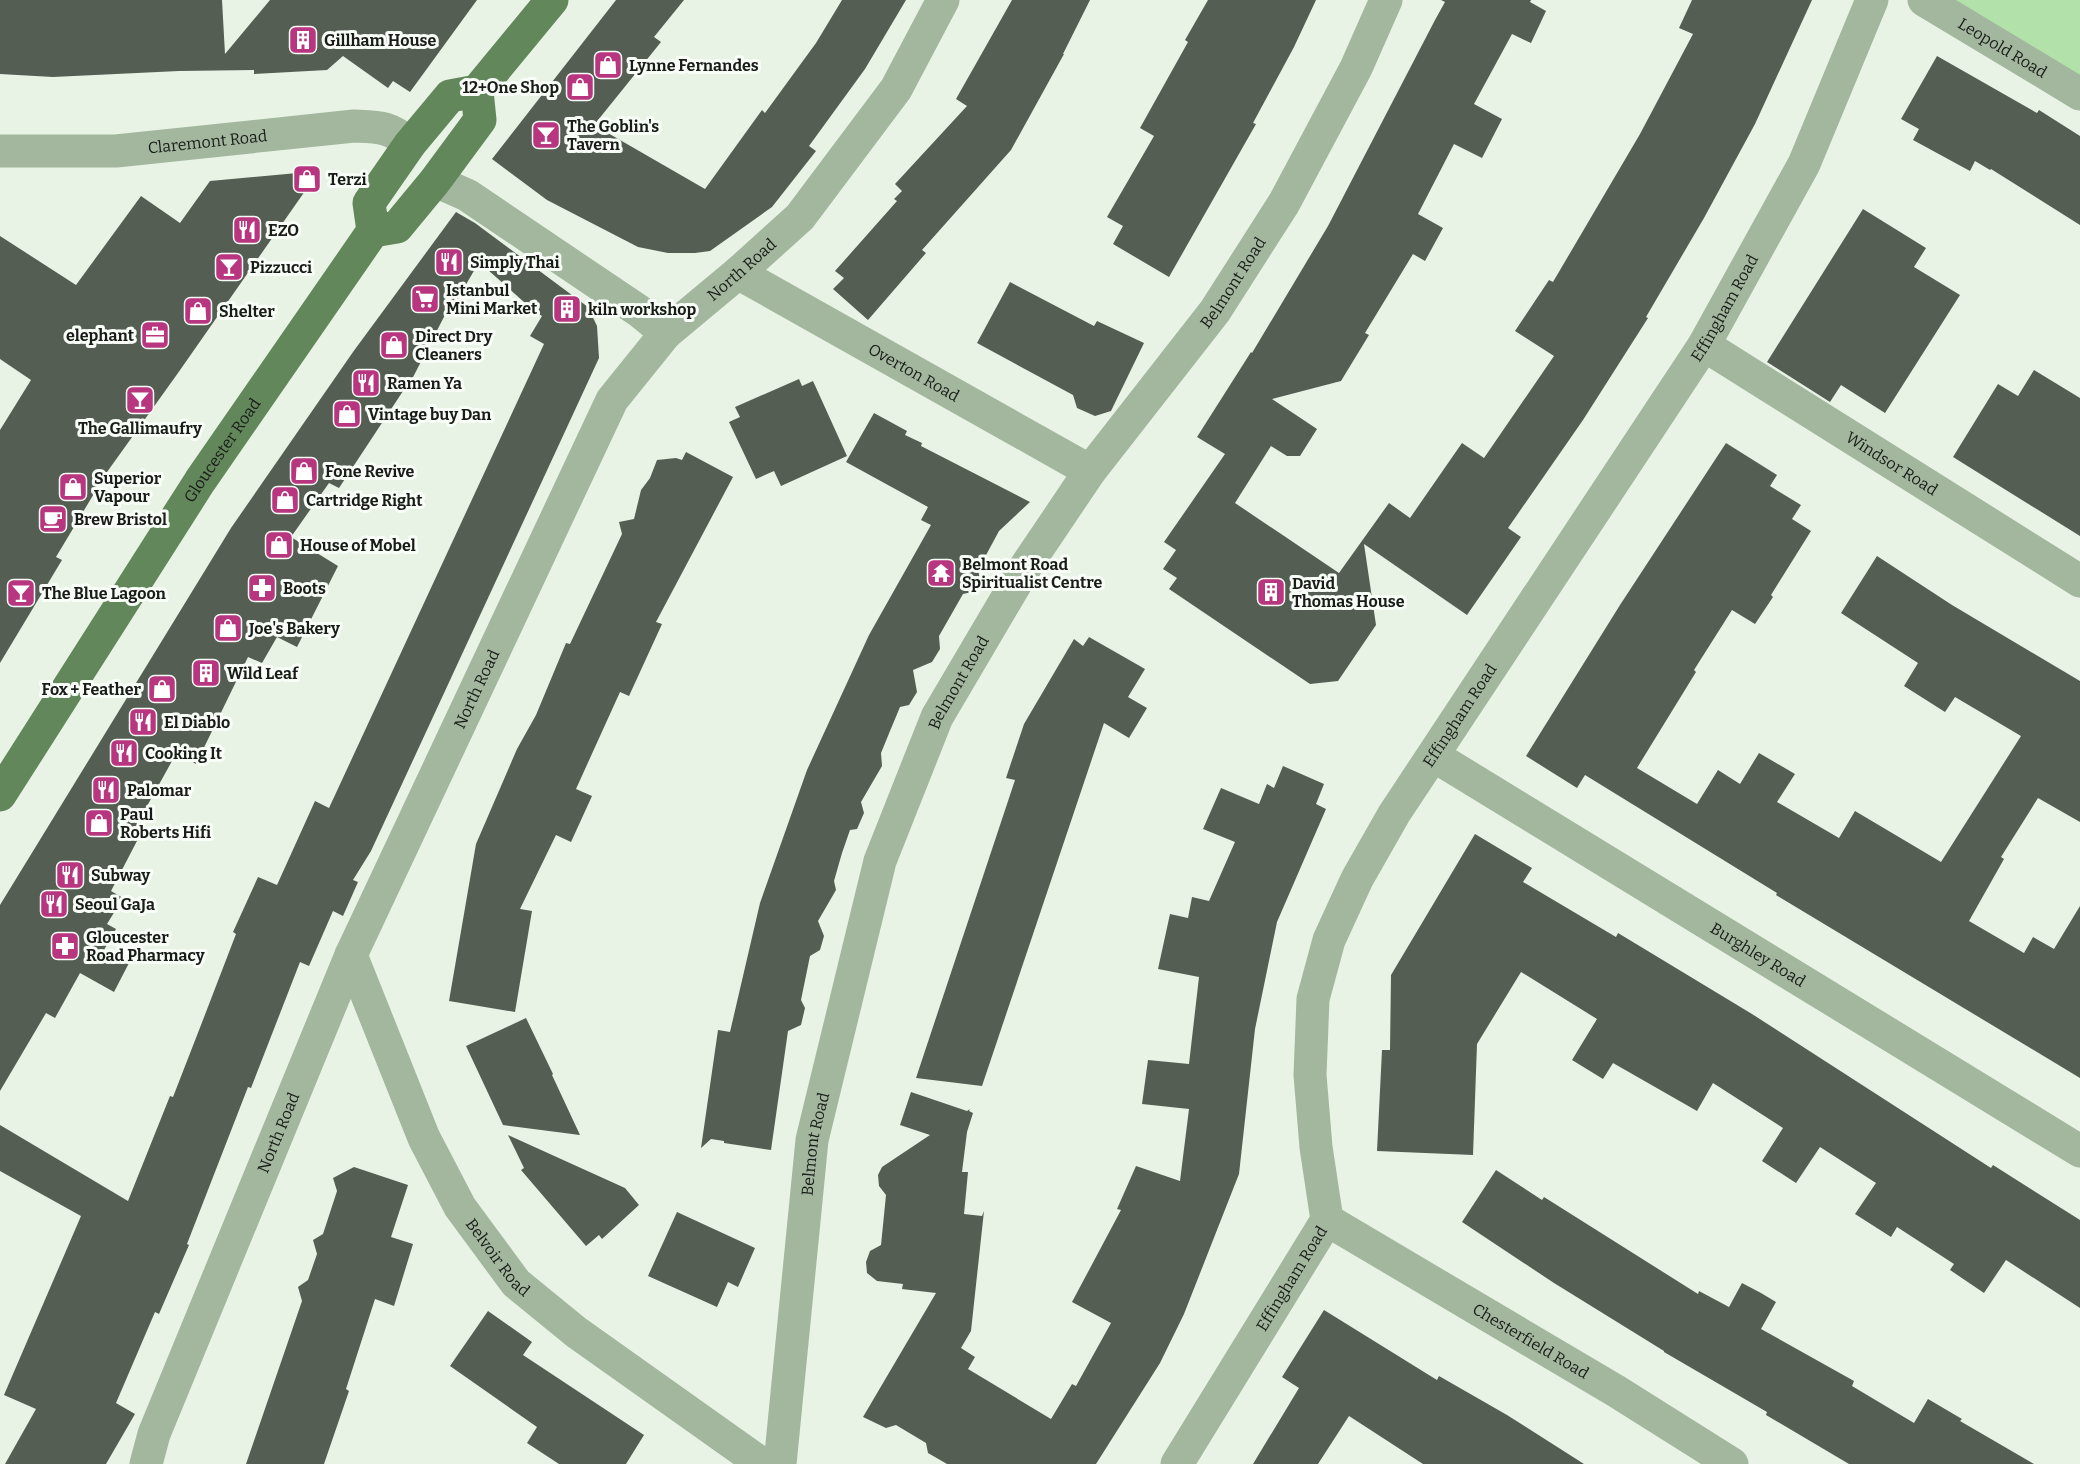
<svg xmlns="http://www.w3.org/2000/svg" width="2080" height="1464" font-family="Bitter,serif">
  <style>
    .green { fill: #b2e1a9 }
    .building { fill: #555e53 }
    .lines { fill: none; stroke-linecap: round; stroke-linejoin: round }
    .pedestrian { stroke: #a2b79e; stroke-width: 33 }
    .minor { stroke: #a2b79e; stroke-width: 33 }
    .primary { stroke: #62875a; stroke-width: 33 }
    .labels { text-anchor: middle; stroke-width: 6; stroke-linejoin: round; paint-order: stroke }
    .poi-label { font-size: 16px; font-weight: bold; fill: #191c18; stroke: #f8fef7; text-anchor: start }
    .street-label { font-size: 16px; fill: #191c18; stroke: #f8fef7 }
  </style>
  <rect width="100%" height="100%" fill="#e8f3e6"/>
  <!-- green -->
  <path class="green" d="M1946,0H2080V81Z"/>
  <!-- building -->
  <path class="building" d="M0,0H222L225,54L270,0H477L410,92L393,81L388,88L343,56L327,70L254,74V70L179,71L53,77L0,74Z
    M616,0H684L654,37L661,42L594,125L705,189L762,110L765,113L816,43L842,0H906L865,69L809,146L816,151L772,207L710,251L695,253H668L638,247L547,200L492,159Z
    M1012,0H1090L1063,54H1064L1011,150L922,250L926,253L868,320L833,289L844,278L835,271L897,201L894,199L902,191L895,184L967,106L956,99Z
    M1208,0H1316L1294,47L1253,123L1256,124L1169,277L1113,244L1123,226L1107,217L1154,136L1140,128L1188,42L1185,40Z
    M1441,0H1531L1530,2L1546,11L1531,43L1512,34L1474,104L1502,119L1482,158L1454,144L1418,214L1443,228L1425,261L1413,254L1365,333L1369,335L1341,381L1272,399L1317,429L1300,456H1287L1271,446L1235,503L1339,573L1389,503L1410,518L1462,443L1484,458L1554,356L1515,331L1549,280L1553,282L1640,134L1693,34L1679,28L1692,0H1812L1755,124L1704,218L1646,317L1648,318L1583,420L1508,528L1521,537L1467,615L1364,544L1376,625L1338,681L1310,684L1169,589L1177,578L1163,569L1176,550L1164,542L1225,454L1197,437L1251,352L1252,353L1328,226L1435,20L1445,2Z
    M1937,56L2037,113L2039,110L2080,136V225L1991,169L1990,170L1975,161L1970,171L1913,140L1919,129L1901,119Z
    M319,171L178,373L97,486L98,487L56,557L62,560L0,663V430L31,380L0,359V236L76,285L141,196L180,223L210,181Z
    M1863,209L1926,248L1914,267L1960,295L1885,413L1841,385L1830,402L1767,362Z
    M456,212L475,223L588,307L597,326L599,358L371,851L353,880L358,882L343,916L333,911L309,966L300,962L251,1088L248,1087L187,1244L189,1245L159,1314L155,1312L116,1403L135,1414L106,1464H5L36,1409L4,1395L81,1216L0,1171V1125L128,1201L170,1096L173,1097L201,1025L236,934L233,932L258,877L277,885L315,801L329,808L544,344L530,336L542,316L534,311L479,262L449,314L446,313L410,383L409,382L339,488L329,483L291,537L338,566L297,647L277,637L262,663L248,657L196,764L177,752L131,835L138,839L111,891L123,898L107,924L116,929L104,950L129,963L114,992L80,973L55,1018L46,1013L0,1091V905L231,528L353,352Z
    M1010,282L1094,326L1097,321L1144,343L1111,411L1095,416L1077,408L1073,395L977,343Z
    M2034,370L2080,398V536L1953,457L1998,384L2018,396Z
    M799,379L802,386L813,381L847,456L781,486L774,471L756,479L729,422L740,417L735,407Z
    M874,413L907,431L905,435L922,443L921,446L1030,502L999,531L978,570L980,579L972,592L963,594L939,636L940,649L932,662L913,670L917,692L909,705L900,707L890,731L881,753L882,766L861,802L864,813L857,829L850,830L842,853L834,881L836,890L818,921L824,936L820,950L810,956L801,1000L805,1008L801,1025L788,1031L771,1150L724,1143V1141L711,1139L701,1148L718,1030L730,1032L760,903L807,770L869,635L931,525L921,520L928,507L846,462Z
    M1726,443L1777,475L1770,486L1801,505L1792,519L1811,531L1771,595L1773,597L1755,624L1732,610L1694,670L1696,672L1637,768L1697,804L1718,770L1740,784L1759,753L1795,774L1777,802L1839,838L1855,811L1941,862L2021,736L1955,697L1945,712L1904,686L1918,663L1841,613L1877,556L1952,605L2080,681V822L2038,798L2001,857L2004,859L1969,921L2024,953L2033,937L2054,949L2080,906V1078L1776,895L1777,893L1585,775L1577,788L1526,756L1620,605Z
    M686,452L733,477L656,622L662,624L629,696L620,692L576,789L592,796L571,842L556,835L520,909L532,911L515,1012L449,1001L476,844L517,749L536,715L566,643L570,644L622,534L619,522L634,519L641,490L650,478L657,460L676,458L682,460Z
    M1089,637L1145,669L1128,697L1147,708L1129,738L1104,723L982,1086L916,1078L1015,780L1006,778L1024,724L1074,639L1083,646Z
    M1283,766L1324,784L1316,804L1326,809L1277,922L1255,1029L1239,1174L1184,1314L1160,1363L1096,1464H947L928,1453L926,1443L896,1425L886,1428L863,1417L936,1293L902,1289L903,1284L877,1281L867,1273L866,1262L870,1251L881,1245L886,1195L879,1186L878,1175L882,1167L930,1135L900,1125L911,1092L967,1111L970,1109L969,1111L973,1113L967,1132L962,1172H968L964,1214L982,1216L984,1211L971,1331L961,1348L975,1357L968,1369L1051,1419L1072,1384L1076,1386L1111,1323L1072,1302L1121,1210L1117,1209L1136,1166L1180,1181L1189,1109L1142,1104L1148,1060L1189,1064L1199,977L1158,969L1170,914L1188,918L1192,897L1209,901L1235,842L1203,829L1221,788L1259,804L1267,784L1274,788Z
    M1475,834L1532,868L1523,882L1616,937L1618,933L1752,1014L1991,1168L1993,1165L2080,1220V1308L2006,1260L1984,1293L1950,1270L1954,1264L1897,1227L1891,1237L1855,1214L1876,1183L1820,1147L1796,1183L1762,1161L1783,1128L1713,1083L1697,1111L1613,1063L1603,1079L1572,1060L1597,1019L1521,972L1477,1044L1473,1155L1377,1151L1382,1050H1390L1391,975Z
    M526,1018L553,1074L552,1075L580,1135L503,1125L466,1046Z
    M508,1135L625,1188L639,1205L602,1239L599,1235L586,1246L521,1170L524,1168Z
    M354,1167L408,1185L391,1237L413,1244L394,1306L375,1299L346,1389L349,1391L324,1464H246L302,1301L298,1287L308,1280L317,1254L313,1240L323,1234L337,1191L333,1178Z
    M1496,1170L1542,1200L1544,1197L1698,1294L1699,1291L1729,1307L1742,1283L1761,1293L1776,1302L1761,1329L1854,1381L1852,1386L1914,1423L1928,1399L1962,1419L1960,1421L2034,1464H1849L1766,1415L1767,1412L1664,1352V1351L1554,1283L1462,1222Z
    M677,1212L755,1248L738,1287L728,1282L717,1307L648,1276Z
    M1324,1310L1437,1380L1439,1376L1507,1415L1584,1464H1423L1349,1416L1318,1464H1253L1299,1388L1282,1377Z
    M488,1311L532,1342L523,1355L644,1435L626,1464H559L527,1443L537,1427L450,1366Z"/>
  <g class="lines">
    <!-- pedestrian -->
    <path class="pedestrian" d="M435,181L467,195L639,311L666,333"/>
    <!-- minor -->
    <g class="minor">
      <path id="s1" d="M1924,0L2080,94"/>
      <path id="s2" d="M0,151H116L354,126C379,127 389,126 410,144"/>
      <path id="s3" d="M738,273L1090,471"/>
      <path id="s4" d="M1704,345L2080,581"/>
      <path id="s5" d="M1434,756L2080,1151"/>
      <path id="s6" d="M351,955L424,1138L460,1207L516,1283L576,1332L762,1464"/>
      <path id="s7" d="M1327,1220L1616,1391L1732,1464"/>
      <path id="s8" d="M146,1464L154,1434L351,955L612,400L666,333L738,273L800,217L896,89L943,0"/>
      <path id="s9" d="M780,1464L812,1140L880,861L937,717L1026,566L1090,471L1215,311L1284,203L1356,68L1386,0"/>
      <path id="s10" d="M1177,1464L1327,1220L1316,1147L1310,1075L1313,999L1329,940L1357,879L1394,814L1704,345L1804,164L1872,0"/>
    </g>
    <!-- primary -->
    <g class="primary">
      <path d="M373,231L397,227L435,181L480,120L477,91"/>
      <path id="s11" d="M0,795L200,481L373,231L369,203L410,144L450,96L477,91L552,0"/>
    </g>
  </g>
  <!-- icons -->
  <defs>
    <g id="building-square" transform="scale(1.5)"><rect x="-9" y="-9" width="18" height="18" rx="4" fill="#b8367f" stroke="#f8fef7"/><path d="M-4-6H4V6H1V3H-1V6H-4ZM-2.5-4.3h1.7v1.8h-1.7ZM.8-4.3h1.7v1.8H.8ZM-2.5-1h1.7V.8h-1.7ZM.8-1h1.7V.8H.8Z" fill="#fff"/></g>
    <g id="shop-square" transform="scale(1.5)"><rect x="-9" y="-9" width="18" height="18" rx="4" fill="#b8367f" stroke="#f8fef7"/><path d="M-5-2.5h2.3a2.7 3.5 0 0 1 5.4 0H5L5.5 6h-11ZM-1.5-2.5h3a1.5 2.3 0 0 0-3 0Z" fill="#fff"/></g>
    <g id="bar-square" transform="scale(1.5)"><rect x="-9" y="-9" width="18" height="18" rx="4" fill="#b8367f" stroke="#f8fef7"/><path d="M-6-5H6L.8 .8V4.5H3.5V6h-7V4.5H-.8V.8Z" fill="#fff"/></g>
    <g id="restaurant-square" transform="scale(1.5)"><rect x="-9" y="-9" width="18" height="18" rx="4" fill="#b8367f" stroke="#f8fef7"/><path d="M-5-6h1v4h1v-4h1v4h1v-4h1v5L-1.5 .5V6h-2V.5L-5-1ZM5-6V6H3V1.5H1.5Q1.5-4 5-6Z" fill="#fff"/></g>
    <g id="supermarket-square" transform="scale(1.5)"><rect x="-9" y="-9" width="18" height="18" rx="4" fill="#b8367f" stroke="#f8fef7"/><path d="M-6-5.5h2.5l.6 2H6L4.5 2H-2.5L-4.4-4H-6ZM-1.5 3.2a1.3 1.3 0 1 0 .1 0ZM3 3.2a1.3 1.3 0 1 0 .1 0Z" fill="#fff"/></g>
    <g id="office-square" transform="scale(1.5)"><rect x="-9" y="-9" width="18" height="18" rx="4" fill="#b8367f" stroke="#f8fef7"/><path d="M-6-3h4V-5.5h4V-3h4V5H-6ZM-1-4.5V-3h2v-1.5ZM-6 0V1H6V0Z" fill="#fff"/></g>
    <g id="cafe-square" transform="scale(1.5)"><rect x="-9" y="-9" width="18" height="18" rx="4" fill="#b8367f" stroke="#f8fef7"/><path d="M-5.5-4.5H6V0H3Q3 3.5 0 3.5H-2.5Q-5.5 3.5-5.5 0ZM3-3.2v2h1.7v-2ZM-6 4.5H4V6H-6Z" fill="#fff"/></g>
    <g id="temple-square" transform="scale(1.5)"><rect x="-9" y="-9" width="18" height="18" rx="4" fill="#b8367f" stroke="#f8fef7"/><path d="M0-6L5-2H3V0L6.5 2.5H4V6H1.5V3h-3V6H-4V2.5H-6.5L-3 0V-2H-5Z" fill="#fff"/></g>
    <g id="pharmacy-square" transform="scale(1.5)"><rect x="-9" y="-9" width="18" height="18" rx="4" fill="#b8367f" stroke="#f8fef7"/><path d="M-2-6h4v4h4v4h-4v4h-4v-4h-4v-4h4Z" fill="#fff"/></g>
  </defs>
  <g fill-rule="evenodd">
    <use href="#building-square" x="303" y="40"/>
    <use href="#shop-square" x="608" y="65"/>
    <use href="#shop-square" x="580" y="87"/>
    <use href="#bar-square" x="546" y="135"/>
    <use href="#shop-square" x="307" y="179"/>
    <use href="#restaurant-square" x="247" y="230"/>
    <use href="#restaurant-square" x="449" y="262"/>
    <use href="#bar-square" x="229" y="267"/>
    <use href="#supermarket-square" x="425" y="299"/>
    <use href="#building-square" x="567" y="309"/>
    <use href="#shop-square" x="198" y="311"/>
    <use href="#office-square" x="155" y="335"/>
    <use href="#shop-square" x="394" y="345"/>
    <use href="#restaurant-square" x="366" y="383"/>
    <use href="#bar-square" x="140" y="400"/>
    <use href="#shop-square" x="347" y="414"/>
    <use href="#shop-square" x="304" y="471"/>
    <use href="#shop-square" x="73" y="487"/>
    <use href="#shop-square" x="285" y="500"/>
    <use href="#cafe-square" x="53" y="519"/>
    <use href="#shop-square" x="279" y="545"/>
    <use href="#temple-square" x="941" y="573"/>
    <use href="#pharmacy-square" x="262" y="588"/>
    <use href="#building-square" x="1271" y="592"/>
    <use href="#bar-square" x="21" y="593"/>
    <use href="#shop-square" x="228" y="628"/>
    <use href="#building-square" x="206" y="673"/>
    <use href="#shop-square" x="162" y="689"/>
    <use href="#restaurant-square" x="143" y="722"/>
    <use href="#restaurant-square" x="124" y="753"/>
    <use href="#restaurant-square" x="106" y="790"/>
    <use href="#shop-square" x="99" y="823"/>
    <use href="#restaurant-square" x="70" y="875"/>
    <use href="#restaurant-square" x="54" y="904"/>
    <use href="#pharmacy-square" x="65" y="946"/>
  </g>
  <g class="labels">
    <!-- poi labels -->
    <g class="poi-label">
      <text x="324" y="46">Gillham House</text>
      <text x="629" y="71">Lynne Fernandes</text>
      <text x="559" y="93" text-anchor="end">12+One Shop</text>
      <text x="567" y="132">The Goblin's<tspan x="567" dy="18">Tavern</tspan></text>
      <text x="328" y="185">Terzi</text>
      <text x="268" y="236">EZO</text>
      <text x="470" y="268">Simply Thai</text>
      <text x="250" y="273">Pizzucci</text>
      <text x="446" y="296">Istanbul<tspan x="446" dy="18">Mini Market</tspan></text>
      <text x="588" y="315">kiln workshop</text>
      <text x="219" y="317">Shelter</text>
      <text x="134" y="341" text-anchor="end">elephant</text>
      <text x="415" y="342">Direct Dry<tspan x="415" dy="18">Cleaners</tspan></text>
      <text x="387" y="389">Ramen Ya</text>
      <text x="368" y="420">Vintage buy Dan</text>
      <text x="140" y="434" text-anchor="middle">The Gallimaufry</text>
      <text x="325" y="477">Fone Revive</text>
      <text x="94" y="484">Superior<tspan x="94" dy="18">Vapour</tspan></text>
      <text x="306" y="506">Cartridge Right</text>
      <text x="74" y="525">Brew Bristol</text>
      <text x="300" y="551">House of Mobel</text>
      <text x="962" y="570">Belmont Road<tspan x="962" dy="18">Spiritualist Centre</tspan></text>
      <text x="1292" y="589">David<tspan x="1292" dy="18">Thomas House</tspan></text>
      <text x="283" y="594">Boots</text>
      <text x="42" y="599">The Blue Lagoon</text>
      <text x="249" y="634">Joe's Bakery</text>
      <text x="227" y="679">Wild Leaf</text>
      <text x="141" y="695" text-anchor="end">Fox + Feather</text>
      <text x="164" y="728">El Diablo</text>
      <text x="145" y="759">Cooking It</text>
      <text x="127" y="796">Palomar</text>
      <text x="120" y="820">Paul<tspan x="120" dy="18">Roberts Hifi</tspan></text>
      <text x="91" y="881">Subway</text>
      <text x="75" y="910">Seoul GaJa</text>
      <text x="86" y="943">Gloucester<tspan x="86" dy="18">Road Pharmacy</tspan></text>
    </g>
    <!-- street labels -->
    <g class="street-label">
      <text dy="6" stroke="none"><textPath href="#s1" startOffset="92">Leopold Road</textPath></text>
      <text dy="6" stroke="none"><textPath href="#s2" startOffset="208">Claremont Road</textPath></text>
      <text dy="6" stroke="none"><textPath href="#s8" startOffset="1347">North Road</textPath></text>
      <text dy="6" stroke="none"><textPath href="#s9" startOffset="1294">Belmont Road</textPath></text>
      <text dy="6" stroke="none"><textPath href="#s10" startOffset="1316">Effingham Road</textPath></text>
      <text dy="6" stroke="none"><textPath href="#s3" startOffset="202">Overton Road</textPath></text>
      <text dy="6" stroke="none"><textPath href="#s11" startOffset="410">Gloucester Road</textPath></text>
      <text dy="6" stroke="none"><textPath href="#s4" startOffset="222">Windsor Road</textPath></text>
      <text dy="6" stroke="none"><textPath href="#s9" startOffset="808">Belmont Road</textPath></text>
      <text dy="6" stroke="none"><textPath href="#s8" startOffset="843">North Road</textPath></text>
      <text dy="6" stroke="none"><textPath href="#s10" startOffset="830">Effingham Road</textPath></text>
      <text dy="6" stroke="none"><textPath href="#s5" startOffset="380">Burghley Road</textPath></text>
      <text dy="6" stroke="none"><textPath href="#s8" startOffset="357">North Road</textPath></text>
      <text dy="6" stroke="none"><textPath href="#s9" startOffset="322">Belmont Road</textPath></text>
      <text dy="6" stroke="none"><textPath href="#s6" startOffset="338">Belvoir Road</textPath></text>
      <text dy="6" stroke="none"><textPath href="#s10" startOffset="218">Effingham Road</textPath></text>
      <text dy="6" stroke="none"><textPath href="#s7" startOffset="237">Chesterfield Road</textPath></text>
    </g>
  </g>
</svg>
